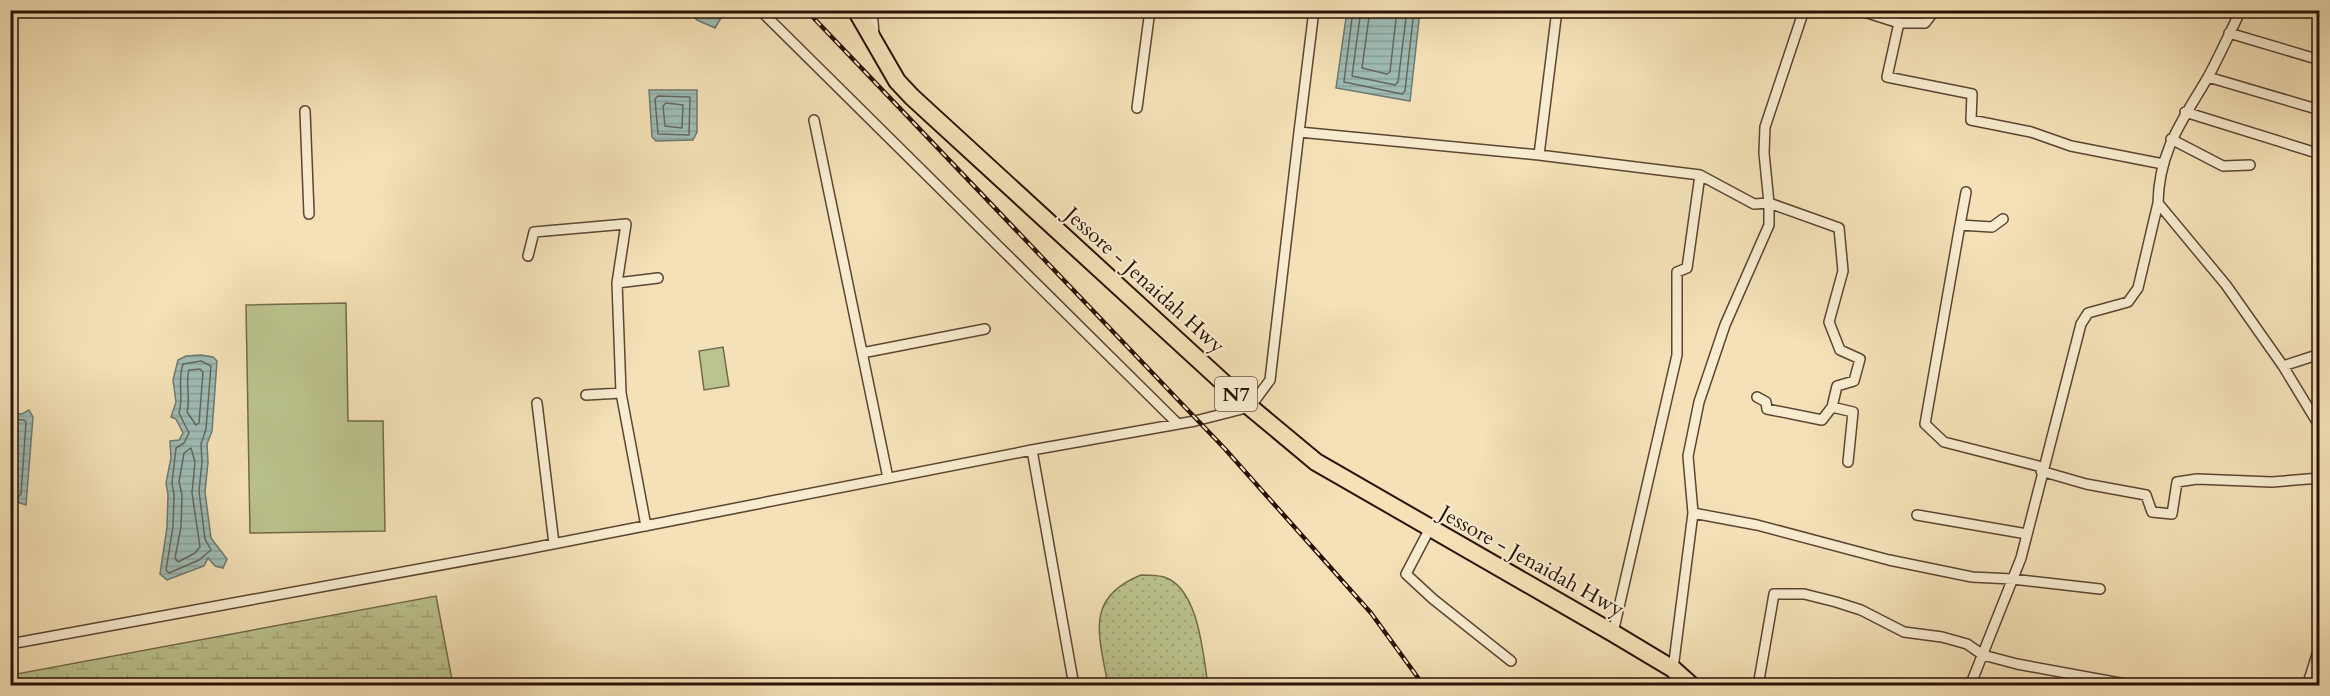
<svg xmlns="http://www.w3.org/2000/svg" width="2330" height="696" font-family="Cardo,serif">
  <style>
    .grass { fill: url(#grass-dots); stroke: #726a4a; stroke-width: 1.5 }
    .wetland { fill: url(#wetland-marsh); stroke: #726a4a; stroke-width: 1.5 }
    .pitch { fill: #bbc38e; stroke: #726a4a; stroke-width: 1.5 }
    .water { fill: url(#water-rules); stroke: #70786f; stroke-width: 1.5 }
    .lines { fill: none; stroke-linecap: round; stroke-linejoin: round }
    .shore { stroke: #64665e; stroke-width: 1.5 }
    .minor-casing { stroke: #5c4532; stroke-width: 12 }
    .trunk-casing { stroke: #2a1105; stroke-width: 20 }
    .minor { stroke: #f8ecd0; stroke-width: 9 }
    .trunk { stroke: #f4e1b7; stroke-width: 16 }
    .rail-casing { stroke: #2a1105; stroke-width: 4.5 }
    .rail { stroke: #f8ecd0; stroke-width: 2; stroke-dasharray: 7; stroke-linecap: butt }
    .labels { text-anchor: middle; stroke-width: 4.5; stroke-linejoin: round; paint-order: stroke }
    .shield { fill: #f8ecd0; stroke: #685342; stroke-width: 1.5 }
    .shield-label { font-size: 20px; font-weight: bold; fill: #2a1105 }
    .street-label { font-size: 21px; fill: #2a1105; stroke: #f8ecd0 }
  </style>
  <defs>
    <pattern id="grass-dots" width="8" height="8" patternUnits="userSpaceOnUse" patternTransform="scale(1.5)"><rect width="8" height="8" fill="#bbc38e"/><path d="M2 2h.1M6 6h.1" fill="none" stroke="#a1a679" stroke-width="1.8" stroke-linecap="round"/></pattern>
    <pattern id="wetland-marsh" width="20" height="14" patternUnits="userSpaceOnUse" patternTransform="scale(1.5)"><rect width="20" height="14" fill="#bbc38e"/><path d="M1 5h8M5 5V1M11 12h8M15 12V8" fill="none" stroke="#a1a679"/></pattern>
    <pattern id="water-rules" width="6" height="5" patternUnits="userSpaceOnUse" patternTransform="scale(1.5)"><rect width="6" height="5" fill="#9ebcb6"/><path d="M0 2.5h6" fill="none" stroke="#88a19b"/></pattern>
  </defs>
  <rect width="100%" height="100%" fill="#f4e1b7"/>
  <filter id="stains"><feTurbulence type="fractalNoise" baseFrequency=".00333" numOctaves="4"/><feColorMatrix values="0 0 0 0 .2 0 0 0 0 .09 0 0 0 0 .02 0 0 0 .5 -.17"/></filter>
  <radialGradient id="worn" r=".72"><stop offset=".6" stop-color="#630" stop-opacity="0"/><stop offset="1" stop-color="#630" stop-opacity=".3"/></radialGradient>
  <!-- grass -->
  <path class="grass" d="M1141,575C1148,575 1157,575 1164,577C1199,588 1203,655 1208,685H1108C1099,635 1084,598 1141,575Z"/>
  <!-- wetland -->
  <path class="wetland" d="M436,596L453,685H11V675Z"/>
  <!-- pitch -->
  <path class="pitch" d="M346,303L348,421H383L385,531L250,533L246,305Z
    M723,347L729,386L704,390L699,351Z"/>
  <!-- water -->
  <path class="water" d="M688,11H716L721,18L715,28L697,20Z
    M1347,11H1420L1410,101L1336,88Z
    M649,90H697V132L693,140L656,141L652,137Z
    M201,355L213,357L217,361L212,431L207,444L208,462L205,492L211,538L227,559L223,568L215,566L208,558L204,566L167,580L160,574L167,527L168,495L166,483L171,458L170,441L179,440L183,433L176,419L171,417L176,402L173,380L178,360L186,356Z
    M29,410L33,417L26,505L11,500L10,413L22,414Z"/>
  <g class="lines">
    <!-- shore -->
    <path class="shore" d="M1353,10L1344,82L1402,94L1405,91L1414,10
      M1361,10L1352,76L1395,85L1398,82L1407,10
      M1370,10L1362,68L1387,74L1390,72L1397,10
      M658,96L690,97L689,135L658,134L655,99Z
      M666,103L683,105L682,128L665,126L663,106Z
      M201,361L211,366L206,429L201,444L202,462L199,491L205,539L211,550L199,560L169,573L166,570L173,527L174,495L172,483L176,448L184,443L189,433L179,413C184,396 177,381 183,364Z
      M200,369L203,372L199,423L196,425L187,412C191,398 185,384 189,370Z
      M10,419L24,420L26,422L21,494L19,496L10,495
      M10,427L18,430L14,485L10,487
      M191,448L195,462L192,493L200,547L195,553L178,562L175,558L181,527L182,495L179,482L184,453Z"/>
    <!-- minor casing -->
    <g class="minor-casing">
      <path id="minor" d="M760,10L1178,424
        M872,10L874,34
        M1314,10L1299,132L1539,155L1557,10
        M1858,10L1899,23L1887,77L1972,94L1971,120L2031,132L2071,146L2163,164
        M2241,10C2230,32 2220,55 2208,77C2183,120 2159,150 2158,203L2226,285L2283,366L2320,427
        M1899,23H1925L1935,10
        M2229,33L2320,60
        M2208,77L2320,110
        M1137,108L1150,10
        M305,111L309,214
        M2185,112L2320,154
        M814,120L888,478
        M2171,139L2223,166L2250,165
        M1539,155L1700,175L1687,268L1677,272V355L1613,633
        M1700,175L1754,204L1769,203L1839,228L1843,271L1829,322L1840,350L1860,359L1854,381L1837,386L1832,407L1853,412L1848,462
        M2003,219L1992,227L1960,225L1925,424L1944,442L2042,467
        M1960,225L1966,192
        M528,256L534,232L626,224L617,283L621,393L586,395
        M617,283L658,278
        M862,353L985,329
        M2283,366L2320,354
        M621,393L646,526
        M1757,397L1766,402L1767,409L1822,420L1832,407
        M537,403L554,544
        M1032,450L1074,686
        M2041,471L2086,484L2146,495L2152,512L2172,514L2177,482L2197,479L2272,482L2320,478
        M1693,513L1757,525L1889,560L1972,577L2012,579L2100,589
        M1917,515L2027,534
        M1429,530L1406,574L1433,599L1511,661
        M10,644L517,551L1032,450L1195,421L1250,407L1270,380L1299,132
        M1673,669L1693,513L1688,456L1699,402L1725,325L1769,225V203L1764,153L1765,127L1804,10
        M1758,686L1774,594H1804L1836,602L1861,610L1904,632L1942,637L1967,644L1983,655L2017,664L2136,686
        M1970,686L2021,558L2081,324L2088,313L2128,302L2138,288L2158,203
        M2307,686L2320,645"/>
    </g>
    <!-- trunk casing -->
    <g class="trunk-casing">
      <path id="trunk" d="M856,10L897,81L912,97L1250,407L1316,462L1613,633L1673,669L1692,686"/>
    </g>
    <!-- minor -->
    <use href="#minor" class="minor"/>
    <!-- trunk -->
    <use href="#trunk" class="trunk"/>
    <!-- rail casing -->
    <g class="rail-casing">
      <path id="rail" d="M806,10L1225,449L1371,613L1424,686"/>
    </g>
    <!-- rail -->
    <use href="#rail" class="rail"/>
  </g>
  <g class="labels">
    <!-- shield labels -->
    <rect class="shield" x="1215" y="377" width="42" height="34" rx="4.5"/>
    <g class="shield-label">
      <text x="1236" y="401">N7</text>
    </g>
    <!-- street labels -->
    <g class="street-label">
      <text transform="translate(1145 280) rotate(42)" y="7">Jessore - Jenaidah Hwy</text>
      <text transform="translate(1532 561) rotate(29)" y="7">Jessore - Jenaidah Hwy</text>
    </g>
  </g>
  <!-- margin -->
  <rect width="2330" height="696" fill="none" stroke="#f4e1b7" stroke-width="36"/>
  <rect x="12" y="12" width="2306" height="672" fill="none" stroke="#2a1105" stroke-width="3"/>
  <rect x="18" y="18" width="2294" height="660" fill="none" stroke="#2a1105" stroke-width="1.5"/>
  <rect width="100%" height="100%" filter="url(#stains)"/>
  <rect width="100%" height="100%" fill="url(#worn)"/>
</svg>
